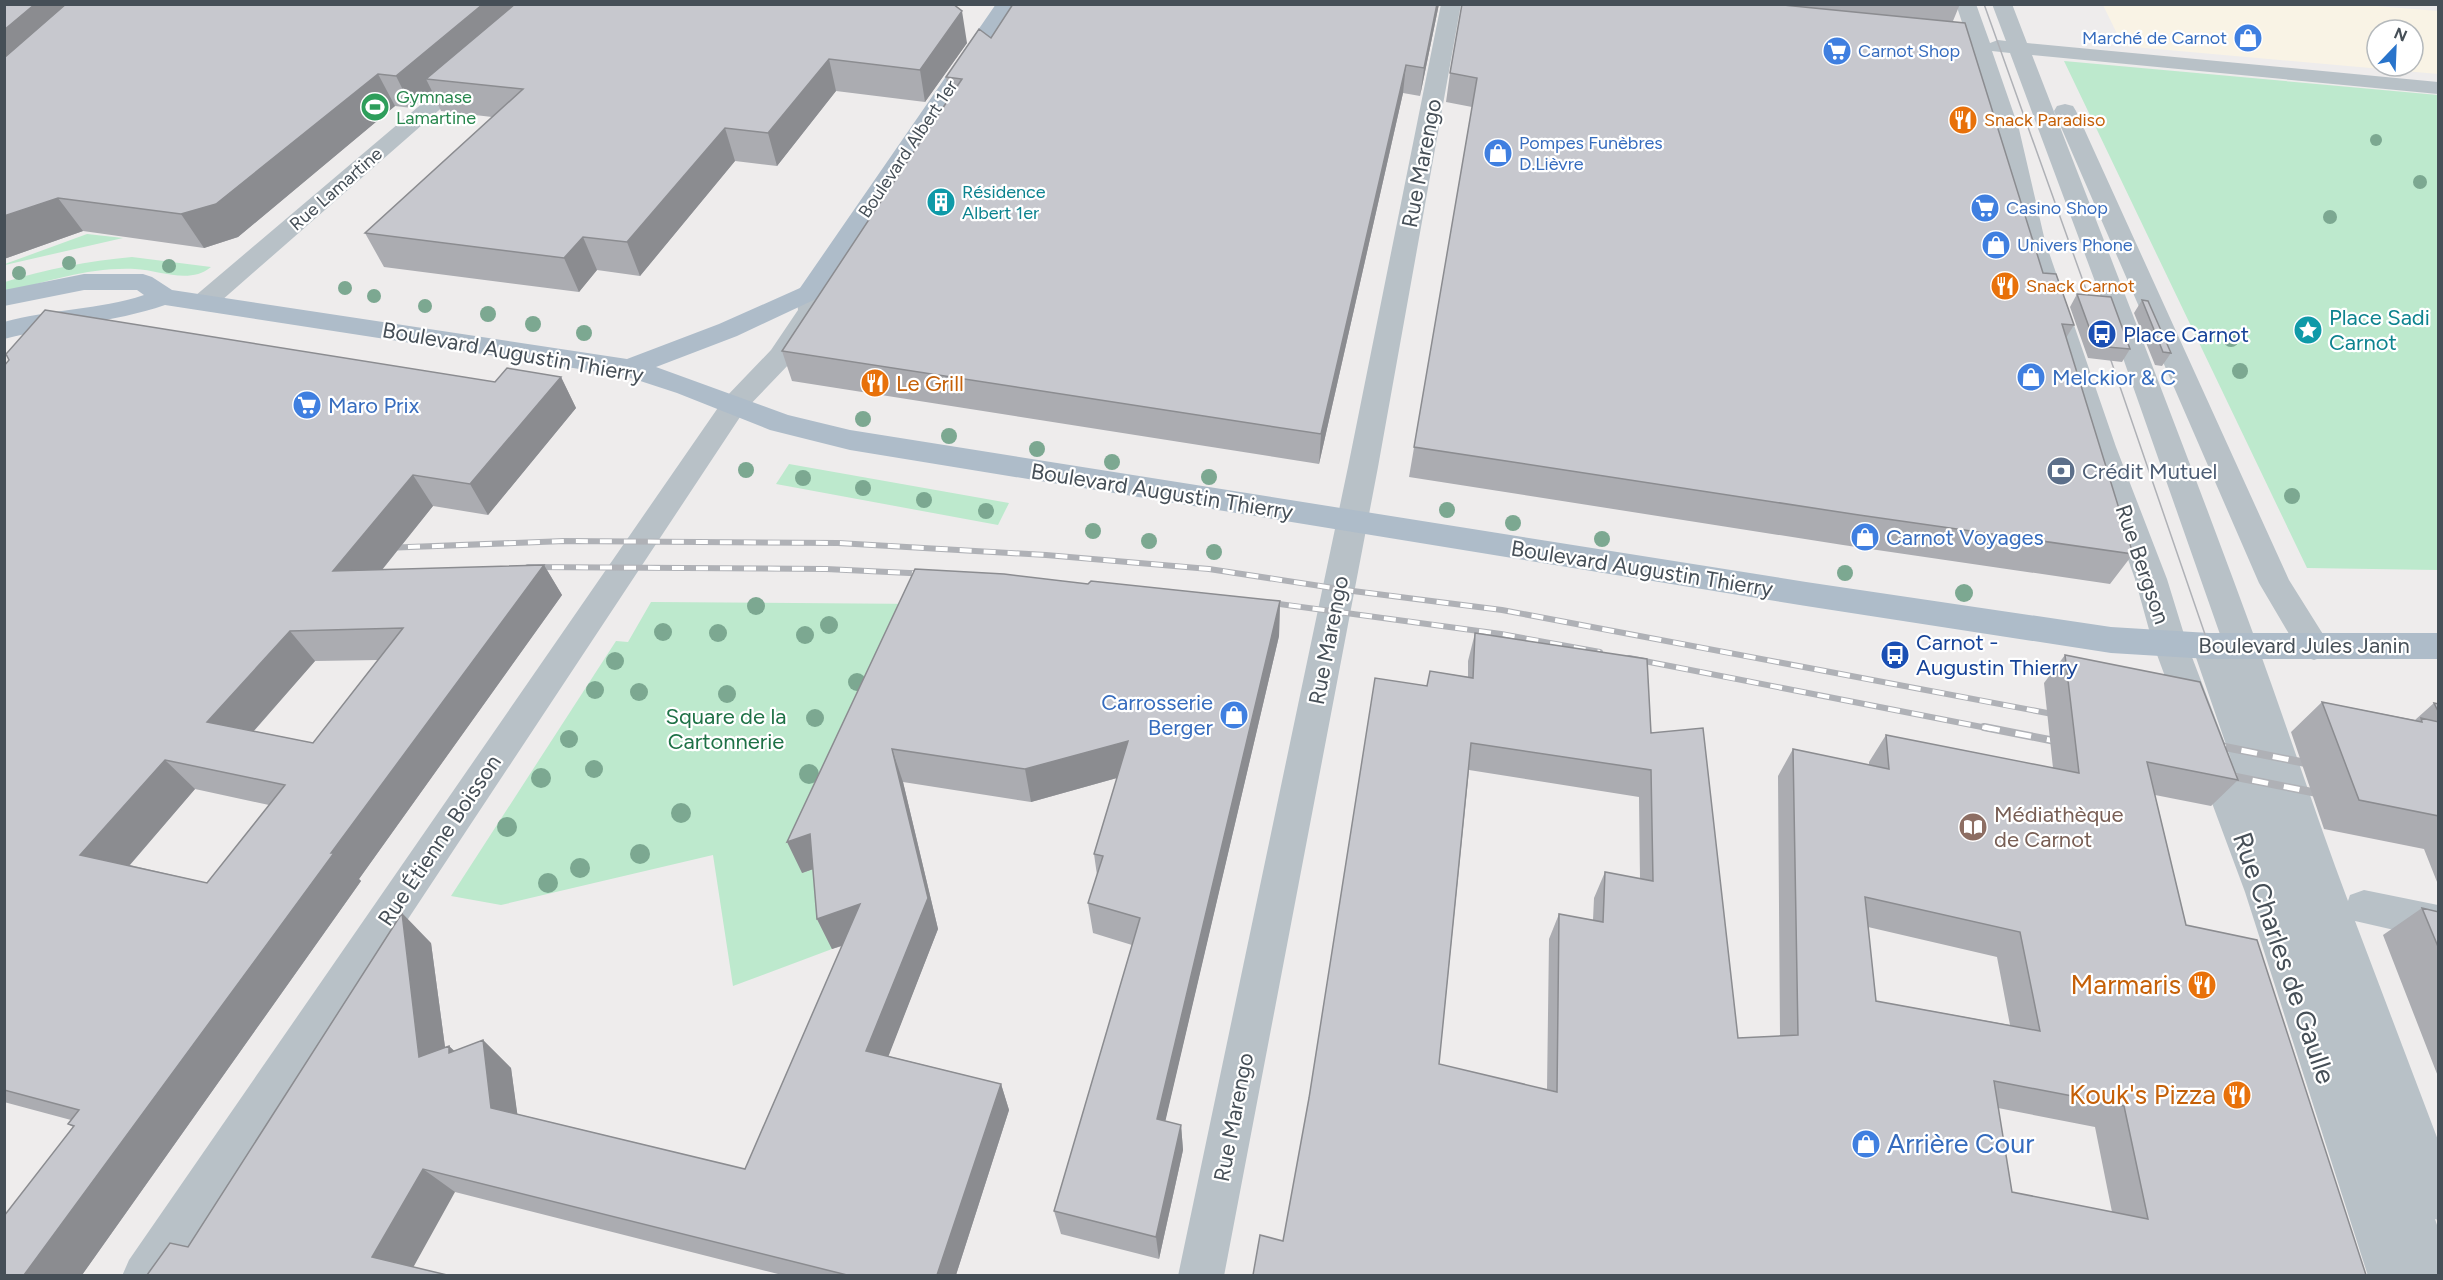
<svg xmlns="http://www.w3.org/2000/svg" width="2443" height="1280" font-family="Figtree,sans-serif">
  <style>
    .commercial { fill: #f9f3e5; fill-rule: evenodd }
    .green { fill: #bde9cd }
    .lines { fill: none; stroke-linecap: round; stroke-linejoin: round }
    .minor { fill: #b8c1c7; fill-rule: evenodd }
    .major { fill: #aebcc9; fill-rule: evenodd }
    .tram { stroke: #afb1b6; stroke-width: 1.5 }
    .rail-far1-casing { stroke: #afb1b6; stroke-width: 6 }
    .rail-casing { stroke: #afb1b6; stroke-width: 8 }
    .rail-far1 { stroke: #fff; stroke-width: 4; stroke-dasharray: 12; stroke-linecap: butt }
    .rail { stroke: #fff; stroke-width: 5; stroke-dasharray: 16; stroke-linecap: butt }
    .tree { fill: #7ca891 }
    .wall { fill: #abacb1; fill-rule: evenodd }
    .shaded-wall { fill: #8b8c90 }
    .building { fill: #c7c8ce; stroke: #8b8c90; stroke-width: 1.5; fill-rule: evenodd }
    .labels { text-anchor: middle; stroke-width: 4.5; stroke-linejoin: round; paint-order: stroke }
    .far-shop-label { font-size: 18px; fill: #366cbe; stroke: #fff; text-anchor: start }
    .far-leisure-label { font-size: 18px; fill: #27864d; stroke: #fff; text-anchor: start }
    .far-food-label { font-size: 18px; fill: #c56008; stroke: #fff; text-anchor: start }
    .far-street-label { font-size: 18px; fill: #464f57; stroke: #fff }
    .far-culture-label { font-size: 18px; fill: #0d838f; stroke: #fff; text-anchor: start }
    .street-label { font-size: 22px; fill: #464f57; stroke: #fff }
    .culture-label { font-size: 22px; fill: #0d838f; stroke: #fff; text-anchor: start }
    .transit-label { font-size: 22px; fill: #164399; stroke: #fff; text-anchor: start }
    .shop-label { font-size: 22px; fill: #366cbe; stroke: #fff; text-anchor: start }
    .food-label { font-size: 22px; fill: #c56008; stroke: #fff; text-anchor: start }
    .service-label { font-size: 22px; fill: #4e5e75; stroke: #fff; text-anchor: start }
    .park-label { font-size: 22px; fill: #1e7146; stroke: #fff }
    .education-label { font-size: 22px; fill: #785e54; stroke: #fff; text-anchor: start }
    .near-street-label { font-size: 27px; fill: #464f57; stroke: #fff }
    .near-food-label { font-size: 27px; fill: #c56008; stroke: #fff; text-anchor: end }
    .near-shop-label { font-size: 27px; fill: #366cbe; stroke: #fff; text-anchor: start }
  </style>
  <rect width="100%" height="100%" fill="#eeecec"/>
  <!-- commercial -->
  <path class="commercial" d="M2364,5L2438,11V74L2123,46L2103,5ZM2377,30H2413V66H2377Z"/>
  <!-- green -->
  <path class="green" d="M2064,61L2438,95V570L2307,568Z
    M87,234L123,238L5,265V264Z
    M132,257L211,267C189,285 160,270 135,269C90,267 48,281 5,293V282C46,269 88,261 132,257Z
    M789,464L1009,503L998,525L776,484Z
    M651,602L924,604L802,872L825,865L832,949L733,986L713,855L501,905L451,896L616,641L628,642Z"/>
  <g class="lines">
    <!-- minor -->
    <path class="minor" d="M1441,4H1461L1378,467L1224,1276H1178L1348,467Z
      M1956,4H1976L1990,43L1998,40L2006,41L1992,4H2012L2027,43L2438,82V94L2032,55C2108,251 2185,447 2257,644C2288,729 2316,816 2348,901L2350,895L2364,890L2438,905V940L2355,921L2438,1140V1220L2435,1219L2438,1228V1276H2368L2245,892L2153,644L2135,579L2088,447L2021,241L1997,129ZM1992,51L2010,53L2116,338L2222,640L2221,637L2209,633L2197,637L2192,646L2232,762L2187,644L2167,579L2116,447L2045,241L2019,129Z
      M471,66L478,68L482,72L478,76L213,308L204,310L195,308L191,302L195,296L464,68Z
      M2065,104L2073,106L2076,111L2289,580L2331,647L2326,656L2314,660L2302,656L2259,583L2054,111L2057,106Z
      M809,285L818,288L822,293L824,310L791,362L744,411L172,1276H122L129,1260L724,399L771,350L798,310L796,293L800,288Z"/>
    <!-- major -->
    <path class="major" d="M996,4H1016L818,298L737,336L656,367L788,415L850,430L1806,582L2111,627L2209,633H2438V659H2209L2111,653L1806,606L850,450L770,430L677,393L625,376L165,305C113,323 58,325 4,339V322C50,309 99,310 144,295L137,290H84L4,306V290L84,274H143L152,277L172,290L627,359L719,324L800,288Z"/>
    <!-- tram -->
    <path class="tram" d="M1984,4L2093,309
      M2106,346L2209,646"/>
    <!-- rail-far1 casing -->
    <g class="rail-far1-casing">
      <path id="rail-far1" d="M384,548L565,541L838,543L1046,555L1209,569L1353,591L1502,610L2063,716
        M528,567L826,569L930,574
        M1265,602L1501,634L1600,652
        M1629,658L1992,729"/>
    </g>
    <!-- rail casing -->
    <g class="rail-casing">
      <path id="rail" d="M1984,727L2065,743
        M2210,744L2316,765
        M2221,774L2327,795"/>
    </g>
    <!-- rail-far1 -->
    <use href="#rail-far1" class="rail-far1"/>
    <!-- rail -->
    <use href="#rail" class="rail"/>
  </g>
  <!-- trees -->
  <g class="tree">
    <circle cx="2376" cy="140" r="6"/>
    <circle cx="2420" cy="182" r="7"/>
    <circle cx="2330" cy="217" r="7"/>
    <circle cx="69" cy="263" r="7"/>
    <circle cx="169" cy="266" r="7"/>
    <circle cx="19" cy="273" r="7"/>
    <circle cx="345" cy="288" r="7"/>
    <circle cx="374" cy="296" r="7"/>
    <circle cx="425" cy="306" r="7"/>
    <circle cx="488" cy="314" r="8"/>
    <circle cx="533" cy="324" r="8"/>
    <circle cx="584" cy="333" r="8"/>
    <circle cx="2231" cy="339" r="8"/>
    <circle cx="2240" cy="371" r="8"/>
    <circle cx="863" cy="419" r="8"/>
    <circle cx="949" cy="436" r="8"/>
    <circle cx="1037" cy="449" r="8"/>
    <circle cx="1112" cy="462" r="8"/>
    <circle cx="746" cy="470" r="8"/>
    <circle cx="1209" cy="477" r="8"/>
    <circle cx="803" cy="478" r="8"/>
    <circle cx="863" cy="488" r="8"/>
    <circle cx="2292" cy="496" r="8"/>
    <circle cx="924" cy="500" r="8"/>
    <circle cx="1447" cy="510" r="8"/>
    <circle cx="986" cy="511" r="8"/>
    <circle cx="1513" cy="523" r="8"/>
    <circle cx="1093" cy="531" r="8"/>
    <circle cx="1602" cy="539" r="8"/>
    <circle cx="1149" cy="541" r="8"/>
    <circle cx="1214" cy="552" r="8"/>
    <circle cx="1845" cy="573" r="8"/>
    <circle cx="1964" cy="593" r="9"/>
    <circle cx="756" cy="606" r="9"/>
    <circle cx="829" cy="625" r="9"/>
    <circle cx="663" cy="632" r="9"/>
    <circle cx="718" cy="633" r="9"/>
    <circle cx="805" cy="635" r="9"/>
    <circle cx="615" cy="661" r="9"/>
    <circle cx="857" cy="682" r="9"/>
    <circle cx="595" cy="690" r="9"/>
    <circle cx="639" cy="692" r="9"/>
    <circle cx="727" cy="694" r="9"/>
    <circle cx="815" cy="718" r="9"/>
    <circle cx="569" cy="739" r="9"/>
    <circle cx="594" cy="769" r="9"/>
    <circle cx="809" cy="774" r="10"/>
    <circle cx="541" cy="778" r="10"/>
    <circle cx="681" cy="813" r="10"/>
    <circle cx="507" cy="827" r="10"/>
    <circle cx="640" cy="854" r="10"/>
    <circle cx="580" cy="868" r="10"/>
    <circle cx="548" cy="883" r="10"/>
  </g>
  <!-- wall -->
  <path class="wall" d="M4,4L967,43L925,102L836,91L777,166L735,161L640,276L597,270L579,292L384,267L365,233L492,117L441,111L432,91L412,108L395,106L238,237L204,248L83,231L4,259Z
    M1439,4L1420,96L1403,93L1319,464L792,381L782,351L949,99L946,77L991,38Z
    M1462,4H1960L1953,21L2043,273L2074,325L2066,338L2133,554L2110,584L1843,545L1409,477L1472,107L1446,102L1450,73Z
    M2077,294L2130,349L2122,362L2088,358L2070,307Z
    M2142,300L2171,353L2162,366L2155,365L2134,313Z
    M4,366L495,382L561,377L576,408L488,515L433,506L382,570L544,565L562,595L359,879L361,881L82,1275H4L73,1127L68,1124L71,1120L4,1102ZM378,660L313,743L254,731L315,661ZM195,789L269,805L207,883L130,865Z
    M915,569L1280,601L1279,636L1165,1121L1181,1125L1183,1150L1159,1259L1061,1234L1054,1211L1132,945L1093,933L1088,903L1097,875L1094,854L1117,778L1031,802L903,782L938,929L888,1056L1001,1084L1009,1110L956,1275H782L455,1192L188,1247L431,943L445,1047L449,1046L454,1051L483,1040L511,1068L517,1114L745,1169L842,946L832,949L817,919L813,869L802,873Z
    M1475,633L1651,733L1738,1038L1780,1036L1778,776L1793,749L1869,765V762L1886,735L2053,768L2044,683L2065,655L2238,780L2211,806L2155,795L2186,925L2366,1275L1283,1241L1427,686L1430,671L1468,677V661ZM1469,770L1639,797L1640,879L1605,872L1594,898L1593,920L1559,914L1549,939L1547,1090L1439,1064ZM1868,927L1997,957L2010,1025L1876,1001ZM1998,1108L2095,1127L2112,1212L2012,1192Z
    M2322,702L2415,720L2434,703L2439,704V887L2424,849L2324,829L2291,732Z
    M2422,908L2439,912V1079L2383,935Z"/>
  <!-- shaded-wall -->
  <path class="shaded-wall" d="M35,4H92L4,82V30Z
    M483,4H533L426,79L432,91L412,108L396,76Z
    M1437,4H1439L1420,96L1424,68Z
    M962,11L967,43L925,102L920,70Z
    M829,59L836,91L777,166L768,133Z
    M1406,65L1403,93L1319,464L1321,434Z
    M378,74L395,106L238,237L204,248L181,214Z
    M725,128L735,161L640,276L627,242Z
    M58,198L83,231L4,259V216Z
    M583,237L597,270L579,292L564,258Z
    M561,377L576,408L488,515L470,484Z
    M413,475L433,506L356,602L333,571Z
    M544,565L562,595L359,879L361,881L82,1275H24L331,853Z
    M1280,601L1279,636L1160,1144L1157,1119Z
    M290,631L315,661L236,751L207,722Z
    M1128,741L1131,774L1031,802L1025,769Z
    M892,749L903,782L938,929L880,1078L866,1051Z
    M165,760L195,789L115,882L80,855Z
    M810,834L825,865L802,873L787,842Z
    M860,904L873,935L832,949L817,919Z
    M402,913L431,943L450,1084L419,1057Z
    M483,1040L511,1068L520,1133L491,1108Z
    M449,1046L478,1073L449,1053Z
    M1001,1084L1009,1110L956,1275H937Z
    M1181,1125L1183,1150L1159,1259L1156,1237Z
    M423,1169L455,1192L409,1275L372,1257Z"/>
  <!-- building -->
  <path class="building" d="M4,4H35L4,30Z
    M66,4H483L396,76L378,74L216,204L181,214L58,198L4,216V58Z
    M515,4H953L962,11L920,70L829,59L768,133L725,128L627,242L583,237L564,258L365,233L523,89L426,79Z
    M1013,4H1437L1424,68L1406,65L1321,434L782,351L962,79L946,77L979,29L991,38Z
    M1462,4H1772L1965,23L2043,273L2056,274L2074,325L2062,324L2133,554L1859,515L1414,447L1477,78L1450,73Z
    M2077,294L2111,297L2130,349L2096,346Z
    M2142,300L2148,301L2171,353L2163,352Z
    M45,310L495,382L507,368L561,377L470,484L413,475L333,571L544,565L331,853H334L24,1275H4V1216L74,1126L68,1124L79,1110L4,1090V366L9,360L6,354ZM403,628L313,743L207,722L290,631ZM165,760L285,785L207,883L80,855Z
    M915,569L1004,574L1088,584L1091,581L1280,601L1157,1119L1181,1125L1156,1237L1054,1211L1140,918L1088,903L1103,856L1094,854L1128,741L1025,769L892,749L928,898L866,1051L1001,1084L937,1275H847L423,1169L372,1257L447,1275H147L170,1243L188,1247L402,913L419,1057L449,1046V1053L483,1040L491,1108L745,1169L860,904L817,919L810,834L787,842Z
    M1475,633L1647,659L1651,733L1703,728L1738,1038L1798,1035L1793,749L1889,769L1886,735L2079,773L2065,655L2200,682L2238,780L2147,762L2186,925L2257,940L2366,1275H1253L1260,1235L1283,1241L1309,1098L1375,678L1427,686L1430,671L1473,678ZM1471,743L1651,770L1653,881L1605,872L1603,922L1559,914L1557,1092L1439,1064ZM1865,897L2020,932L2040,1031L1876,1001ZM1994,1081L2124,1106L2148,1219L2012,1192Z
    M2322,702L2422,722L2421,718L2439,722V816L2359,800Z
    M2434,703L2439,704V713Z
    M2422,908L2439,912V949Z"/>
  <!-- icons -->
  <defs>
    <g id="shop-disc" transform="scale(1.5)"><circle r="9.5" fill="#3f7fe0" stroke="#fff"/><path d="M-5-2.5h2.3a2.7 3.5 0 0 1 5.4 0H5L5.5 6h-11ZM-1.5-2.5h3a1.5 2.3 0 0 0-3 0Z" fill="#fff"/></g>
    <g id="supermarket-disc" transform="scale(1.5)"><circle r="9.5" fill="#3f7fe0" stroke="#fff"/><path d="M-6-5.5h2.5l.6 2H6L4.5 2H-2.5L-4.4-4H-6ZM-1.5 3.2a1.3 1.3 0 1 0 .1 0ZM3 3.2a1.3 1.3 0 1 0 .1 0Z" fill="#fff"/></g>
    <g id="stadium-disc" transform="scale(1.5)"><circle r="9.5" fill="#2e9e5b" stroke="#fff"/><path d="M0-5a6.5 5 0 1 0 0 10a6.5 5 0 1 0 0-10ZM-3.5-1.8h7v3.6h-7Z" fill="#fff"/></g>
    <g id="restaurant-disc" transform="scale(1.5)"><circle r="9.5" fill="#e8710a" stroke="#fff"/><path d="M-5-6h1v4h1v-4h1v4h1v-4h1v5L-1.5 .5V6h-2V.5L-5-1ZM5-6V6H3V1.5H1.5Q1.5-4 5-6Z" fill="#fff"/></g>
    <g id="building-disc" transform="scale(1.5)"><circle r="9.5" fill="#0f9aa8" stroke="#fff"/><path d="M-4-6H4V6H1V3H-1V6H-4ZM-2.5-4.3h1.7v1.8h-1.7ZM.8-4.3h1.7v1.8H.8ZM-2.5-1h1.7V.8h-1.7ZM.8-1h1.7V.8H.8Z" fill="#fff"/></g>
    <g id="sight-disc" transform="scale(1.5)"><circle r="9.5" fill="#0f9aa8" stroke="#fff"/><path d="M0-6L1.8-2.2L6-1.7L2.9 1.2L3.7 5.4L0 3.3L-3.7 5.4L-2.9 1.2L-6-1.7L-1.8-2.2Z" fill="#fff"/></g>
    <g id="bus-disc" transform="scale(1.5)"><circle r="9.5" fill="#1a4fb4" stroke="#fff"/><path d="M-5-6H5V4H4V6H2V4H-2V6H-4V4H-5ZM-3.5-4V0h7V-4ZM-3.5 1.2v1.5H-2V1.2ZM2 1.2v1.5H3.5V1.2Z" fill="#fff"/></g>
    <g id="bank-disc" transform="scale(1.5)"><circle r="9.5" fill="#5c6f8a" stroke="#fff"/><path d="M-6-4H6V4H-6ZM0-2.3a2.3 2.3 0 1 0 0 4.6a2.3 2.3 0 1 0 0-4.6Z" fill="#fff"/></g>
    <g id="library-disc" transform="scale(1.5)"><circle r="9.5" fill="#8d6e63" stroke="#fff"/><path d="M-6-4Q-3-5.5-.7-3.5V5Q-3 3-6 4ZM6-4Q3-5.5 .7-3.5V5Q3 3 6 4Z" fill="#fff"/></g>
  </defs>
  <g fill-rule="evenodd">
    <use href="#shop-disc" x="2248" y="38"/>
    <use href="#supermarket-disc" x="1837" y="51"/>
    <use href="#stadium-disc" x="375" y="107"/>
    <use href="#restaurant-disc" x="1963" y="120"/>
    <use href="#shop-disc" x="1498" y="153"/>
    <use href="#building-disc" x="941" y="202"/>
    <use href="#supermarket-disc" x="1985" y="208"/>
    <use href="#shop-disc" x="1996" y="245"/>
    <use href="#restaurant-disc" x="2005" y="286"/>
    <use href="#sight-disc" x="2308" y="330"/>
    <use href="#bus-disc" x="2102" y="334"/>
    <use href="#shop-disc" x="2031" y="377"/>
    <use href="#restaurant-disc" x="875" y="383"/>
    <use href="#supermarket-disc" x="307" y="405"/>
    <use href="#bank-disc" x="2061" y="471"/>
    <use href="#shop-disc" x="1865" y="537"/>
    <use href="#bus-disc" x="1895" y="655"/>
    <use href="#shop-disc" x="1234" y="715"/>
    <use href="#library-disc" x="1973" y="827"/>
    <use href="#restaurant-disc" x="2202" y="985"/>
    <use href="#restaurant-disc" x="2237" y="1095"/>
    <use href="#shop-disc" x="1866" y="1144"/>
  </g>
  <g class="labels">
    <!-- far-shop labels -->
    <g class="far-shop-label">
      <text x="2227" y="44" text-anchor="end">Marché de Carnot</text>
      <text x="1858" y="57">Carnot Shop</text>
      <text x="1519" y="149">Pompes Funèbres<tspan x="1519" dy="21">D.Lièvre</tspan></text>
      <text x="2006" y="214">Casino Shop</text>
      <text x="2017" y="251">Univers Phone</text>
    </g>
    <!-- far-leisure labels -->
    <g class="far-leisure-label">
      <text x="396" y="103">Gymnase<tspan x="396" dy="21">Lamartine</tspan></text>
    </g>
    <!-- far-food labels -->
    <g class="far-food-label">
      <text x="1984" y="126">Snack Paradiso</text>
      <text x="2026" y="292">Snack Carnot</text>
    </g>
    <!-- far-street labels -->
    <g class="far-street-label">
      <text transform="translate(908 149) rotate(-56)" y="6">Boulevard Albert 1er</text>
      <text transform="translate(336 189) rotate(-41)" y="6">Rue Lamartine</text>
    </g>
    <!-- far-culture labels -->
    <g class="far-culture-label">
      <text x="962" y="198">Résidence<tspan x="962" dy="21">Albert 1er</tspan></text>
    </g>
    <!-- street labels -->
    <g class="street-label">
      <text transform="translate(1421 163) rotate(-79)" y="8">Rue Marengo</text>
      <text transform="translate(513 352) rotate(10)" y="8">Boulevard Augustin Thierry</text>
      <text transform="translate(1162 491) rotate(9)" y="8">Boulevard Augustin Thierry</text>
      <text transform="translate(2143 564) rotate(71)" y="8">Rue Bergson</text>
      <text transform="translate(1642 568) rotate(9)" y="8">Boulevard Augustin Thierry</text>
      <text transform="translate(1328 640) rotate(-79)" y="8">Rue Marengo</text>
      <text x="2304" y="653">Boulevard Jules Janin</text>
      <text transform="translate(439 840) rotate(-56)" y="8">Rue Étienne Boisson</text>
      <text transform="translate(1233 1117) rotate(-79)" y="8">Rue Marengo</text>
    </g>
    <!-- culture labels -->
    <g class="culture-label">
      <text x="2329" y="325">Place Sadi<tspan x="2329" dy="25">Carnot</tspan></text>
    </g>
    <!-- transit labels -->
    <g class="transit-label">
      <text x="2123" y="342">Place Carnot</text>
      <text x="1916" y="650">Carnot -<tspan x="1916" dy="25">Augustin Thierry</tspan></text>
    </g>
    <!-- shop labels -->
    <g class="shop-label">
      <text x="2052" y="385">Melckior &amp; C</text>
      <text x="328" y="413">Maro Prix</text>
      <text x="1886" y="545">Carnot Voyages</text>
      <text x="1213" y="710" text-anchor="end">Carrosserie<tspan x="1213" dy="25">Berger</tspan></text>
    </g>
    <!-- food labels -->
    <g class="food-label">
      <text x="896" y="391">Le Grill</text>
    </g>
    <!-- service labels -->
    <g class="service-label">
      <text x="2082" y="479">Crédit Mutuel</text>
    </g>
    <!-- park labels -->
    <g class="park-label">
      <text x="726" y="724">Square de la<tspan x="726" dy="25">Cartonnerie</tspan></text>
    </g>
    <!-- education labels -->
    <g class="education-label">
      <text x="1994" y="822">Médiathèque<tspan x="1994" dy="25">de Carnot</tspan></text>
    </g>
    <!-- near-street labels -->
    <g class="near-street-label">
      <text transform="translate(2284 958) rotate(71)" y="9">Rue Charles de Gaulle</text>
    </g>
    <!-- near-food labels -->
    <g class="near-food-label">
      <text x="2181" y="994">Marmaris</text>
      <text x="2216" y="1104">Kouk's Pizza</text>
    </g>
    <!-- near-shop labels -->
    <g class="near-shop-label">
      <text x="1887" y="1153">Arrière Cour</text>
    </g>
  </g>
  <!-- border -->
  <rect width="2443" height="1280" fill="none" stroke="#464f57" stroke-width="12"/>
  <!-- north arrow -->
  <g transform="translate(2395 48) rotate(23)"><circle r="28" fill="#ffffff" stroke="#b5b9bc" stroke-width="1.5"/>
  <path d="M0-4.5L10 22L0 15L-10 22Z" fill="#2974cb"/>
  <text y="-9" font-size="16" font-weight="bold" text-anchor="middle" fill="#464f57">N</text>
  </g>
</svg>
